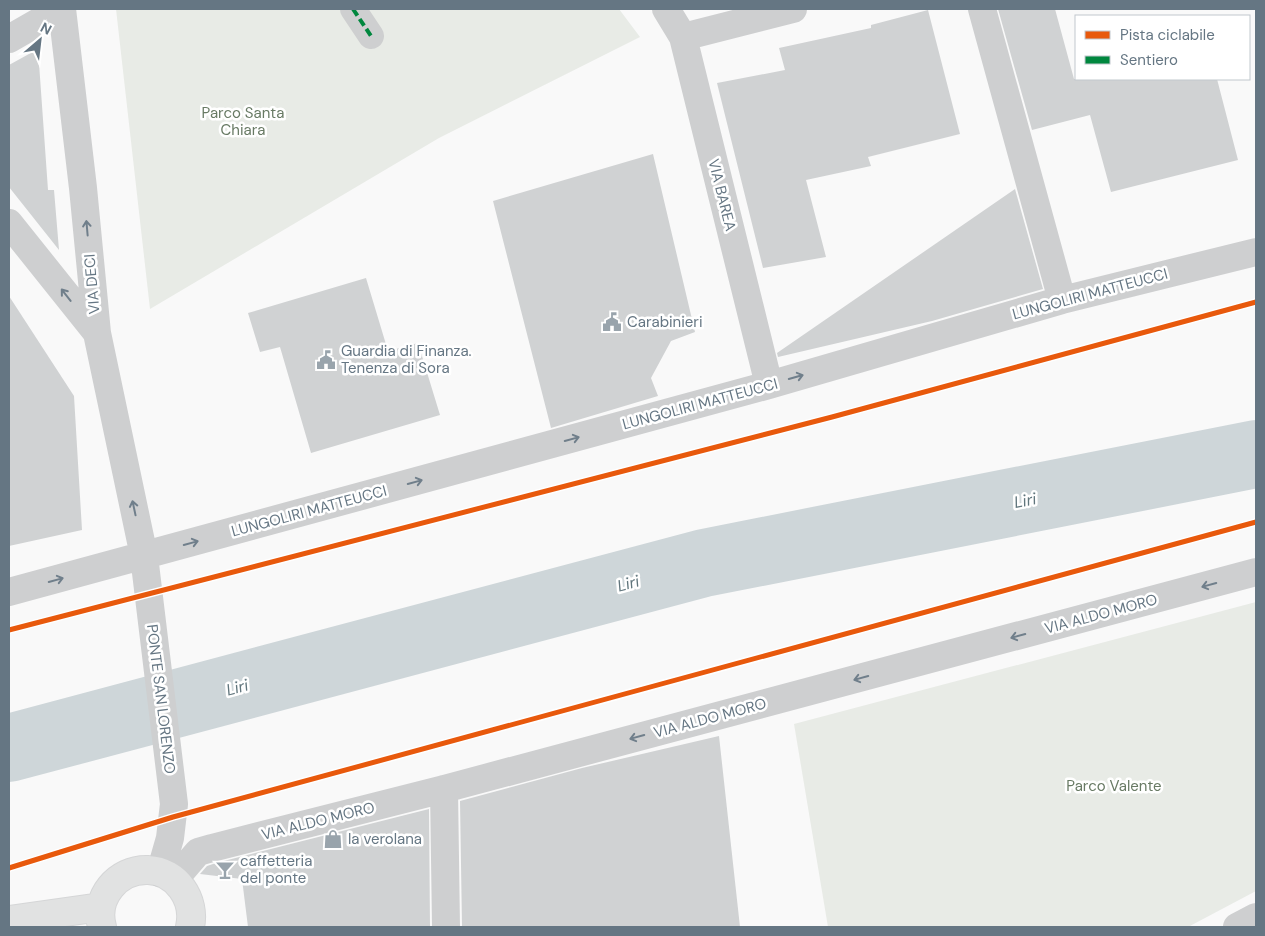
<svg xmlns="http://www.w3.org/2000/svg" width="1265" height="936" font-family="'DM Sans',sans-serif">
  <style>
    .green { fill: #e8ebe6 }
    .lines { fill: none; stroke-linecap: round; stroke-linejoin: round }
    .river { stroke: #ced6d9; stroke-width: 68 }
    .building { fill: #d0d2d3 }
    .secondary-casing { stroke: #d5d6d7; stroke-width: 30 }
    .pedestrian { stroke: #cecfd0; stroke-width: 26 }
    .minor { stroke: #cecfd0; stroke-width: 28 }
    .secondary { stroke: #e1e2e2; stroke-width: 28 }
    .quiet { stroke: #00873e; stroke-width: 4; stroke-dasharray: 8 4; stroke-linecap: butt }
    .cycleway-casing { stroke: #fff; stroke-width: 8 }
    .cycleway { stroke: #e8590c; stroke-width: 5 }
    .oneway { stroke: #707f8b }
    .labels { text-anchor: middle; stroke-width: 5; stroke-linejoin: round; paint-order: stroke }
    .park-label { font-size: 15px; fill: #687a64; stroke: #fff }
    .street-label { font-size: 15px; fill: #657683; stroke: #fff }
    .poi-label { font-size: 15px; fill: #657683; stroke: #fff; text-anchor: start }
    .water-label { font-size: 16px; font-style: italic; fill: #60757c; stroke: #fff }
  </style>
  <rect width="100%" height="100%" fill="#f9f9f9"/>
  <!-- green -->
  <path class="green" d="M116,9H619L640,37L439,138L150,309Z
    M1256,602V891L1188,927H828L794,724Z"/>
  <g class="lines">
    <!-- river -->
    <path class="river" d="M9,748L704,563L1256,454"/>
  </g>
  <!-- building -->
  <path class="building" d="M998,9H1055L1074,79H1217L1238,160L1111,192L1090,115L1032,130Z
    M928,10L960,134L868,157L871,166L806,180L826,257L763,268L717,83L785,70L779,48L871,28V25Z
    M38,49L48,190H54L59,250L9,187V65Z
    M653,154L695,332L671,341L651,378L658,396L551,428L493,201Z
    M1015,189L1043,289L932,321L778,357L777,353Z
    M366,278L388,351L418,343L440,415L311,453L280,347L260,352L248,313Z
    M9,296L74,396L82,530L9,546Z
    M719,736L740,927H462L460,801L582,768Z
    M429,809L430,927H248L242,879L200,874L207,866L216,863Z"/>
  <g class="lines">
    <!-- secondary casing -->
    <g class="secondary-casing">
      <path id="secondary" d="M9,920L101,907
        M102,927C94,898 117,869 148,870C177,871 196,900 190,927"/>
    </g>
    <!-- pedestrian -->
    <path class="pedestrian" d="M353,9L371,36"/>
    <!-- minor -->
    <path class="minor" d="M62,9L83,188L97,333L144,556L174,804L170,838L160,873
      M666,9L683,37L769,385
      M982,9L1062,300
      M683,37L793,9
      M9,39L61,9
      M9,223L97,333
      M9,592L769,385L1062,300L1256,252
      M444,789L446,927
      M174,880L198,852L212,848L444,789L1256,572
      M1237,927L1256,917"/>
    <!-- secondary -->
    <use href="#secondary" class="secondary"/>
    <!-- quiet -->
    <path class="quiet" d="M353,9L371,36"/>
    <!-- cycleway casing -->
    <g class="cycleway-casing">
      <path id="cycleway" d="M9,630L832,417L1256,302
        M9,868L173,817L1256,522"/>
    </g>
    <!-- cycleway -->
    <use href="#cycleway" class="cycleway"/>
  </g>
  <!-- one-way arrows -->
  <defs><path id="oneway-shaft" d="M-6 0H5M1.5-3L5.5 0L1.5 3" fill="none" stroke-width="1.6" stroke-linecap="round" stroke-linejoin="round" transform="scale(1.25)"/></defs>
  <g class="oneway">
    <use href="#oneway-shaft" transform="translate(87 228) rotate(-95)"/>
    <use href="#oneway-shaft" transform="translate(66 295) rotate(-128)"/>
    <use href="#oneway-shaft" transform="translate(796 377) rotate(-16)"/>
    <use href="#oneway-shaft" transform="translate(572 439) rotate(-15)"/>
    <use href="#oneway-shaft" transform="translate(415 482) rotate(-15)"/>
    <use href="#oneway-shaft" transform="translate(134 508) rotate(-102)"/>
    <use href="#oneway-shaft" transform="translate(191 543) rotate(-15)"/>
    <use href="#oneway-shaft" transform="translate(56 580) rotate(-15)"/>
    <use href="#oneway-shaft" transform="translate(1209 585) rotate(165)"/>
    <use href="#oneway-shaft" transform="translate(1018 636) rotate(165)"/>
    <use href="#oneway-shaft" transform="translate(861 678) rotate(165)"/>
    <use href="#oneway-shaft" transform="translate(637 737) rotate(165)"/>
  </g>
  <!-- icons -->
  <defs>
    <g id="civic-bare" transform="scale(1.5)"><path d="M-.6-6.5H3V-4.5H.6V-3L4-1V1h2V6H-6V1h2V-1L-.6-3ZM-1.2 2.5V6h2.4V2.5Z" fill="#99a4ac" stroke="#fff" stroke-width="2.5" paint-order="stroke"/></g>
    <g id="shop-bare" transform="scale(1.5)"><path d="M-5-2.5h2.3a2.7 3.5 0 0 1 5.4 0H5L5.5 6h-11ZM-1.5-2.5h3a1.5 2.3 0 0 0-3 0Z" fill="#99a4ac" stroke="#fff" stroke-width="2.5" paint-order="stroke"/></g>
    <g id="bar-bare" transform="scale(1.5)"><path d="M-6-5H6L.8 .8V4.5H3.5V6h-7V4.5H-.8V.8Z" fill="#99a4ac" stroke="#fff" stroke-width="2.5" paint-order="stroke"/></g>
  </defs>
  <g fill-rule="evenodd">
    <use href="#civic-bare" x="612" y="322"/>
    <use href="#civic-bare" x="326" y="360"/>
    <use href="#shop-bare" x="333" y="839"/>
    <use href="#bar-bare" x="225" y="870"/>
  </g>
  <g class="labels">
    <!-- park labels -->
    <g class="park-label">
      <text x="243" y="118">Parco Santa<tspan x="243" dy="17">Chiara</tspan></text>
      <text x="1114" y="791">Parco Valente</text>
    </g>
    <!-- street labels -->
    <g class="street-label">
      <text transform="translate(722 195) rotate(76)" y="5">VIA BAREA</text>
      <text transform="translate(92 284) rotate(-95)" y="5">VIA DECI</text>
      <text transform="translate(1090 294) rotate(-15)" y="5">LUNGOLIRI MATTEUCCI</text>
      <text transform="translate(700 404) rotate(-15)" y="5">LUNGOLIRI MATTEUCCI</text>
      <text transform="translate(309 511) rotate(-15)" y="5">LUNGOLIRI MATTEUCCI</text>
      <text transform="translate(1101 614) rotate(-15)" y="5">VIA ALDO MORO</text>
      <text transform="translate(161 699) rotate(83)" y="5">PONTE SAN LORENZO</text>
      <text transform="translate(710 718) rotate(-15)" y="5">VIA ALDO MORO</text>
      <text transform="translate(318 821) rotate(-14)" y="5">VIA ALDO MORO</text>
    </g>
    <!-- poi labels -->
    <g class="poi-label">
      <text x="627" y="327">Carabinieri</text>
      <text x="341" y="356">Guardia di Finanza.<tspan x="341" dy="17">Tenenza di Sora</tspan></text>
      <text x="348" y="844">la verolana</text>
      <text x="240" y="866">caffetteria<tspan x="240" dy="17">del ponte</tspan></text>
    </g>
    <!-- water labels -->
    <g class="water-label">
      <text transform="translate(1025 500) rotate(-11)" y="6">Liri</text>
      <text transform="translate(628 583) rotate(-15)" y="6">Liri</text>
      <text transform="translate(237 687) rotate(-15)" y="6">Liri</text>
    </g>
  </g>
  <!-- border -->
  <rect width="1265" height="936" fill="none" stroke="#657683" stroke-width="20"/>
  <!-- legend -->
  <rect x="1075" y="15" width="175" height="65" fill="#ffffff" stroke="#c1c8cd"/>
  <rect x="1085" y="31" width="25" height="8" fill="#e8590c" stroke="#c1c8cd"/>
  <text x="1120" y="40" font-size="15" fill="#657683">Pista ciclabile</text>
  <rect x="1085" y="56" width="25" height="8" fill="#00873e" stroke="#c1c8cd"/>
  <text x="1120" y="65" font-size="15" fill="#657683">Sentiero</text>
  <!-- north arrow -->
  <g transform="translate(40 40) rotate(28)" stroke="#ffffff" stroke-width="4" paint-order="stroke">
  <path d="M0-4L9 19L0 12L-9 19Z" fill="#657683"/>
  <text y="-8" font-size="14" font-weight="bold" text-anchor="middle" fill="#657683">N</text>
  </g>
</svg>
